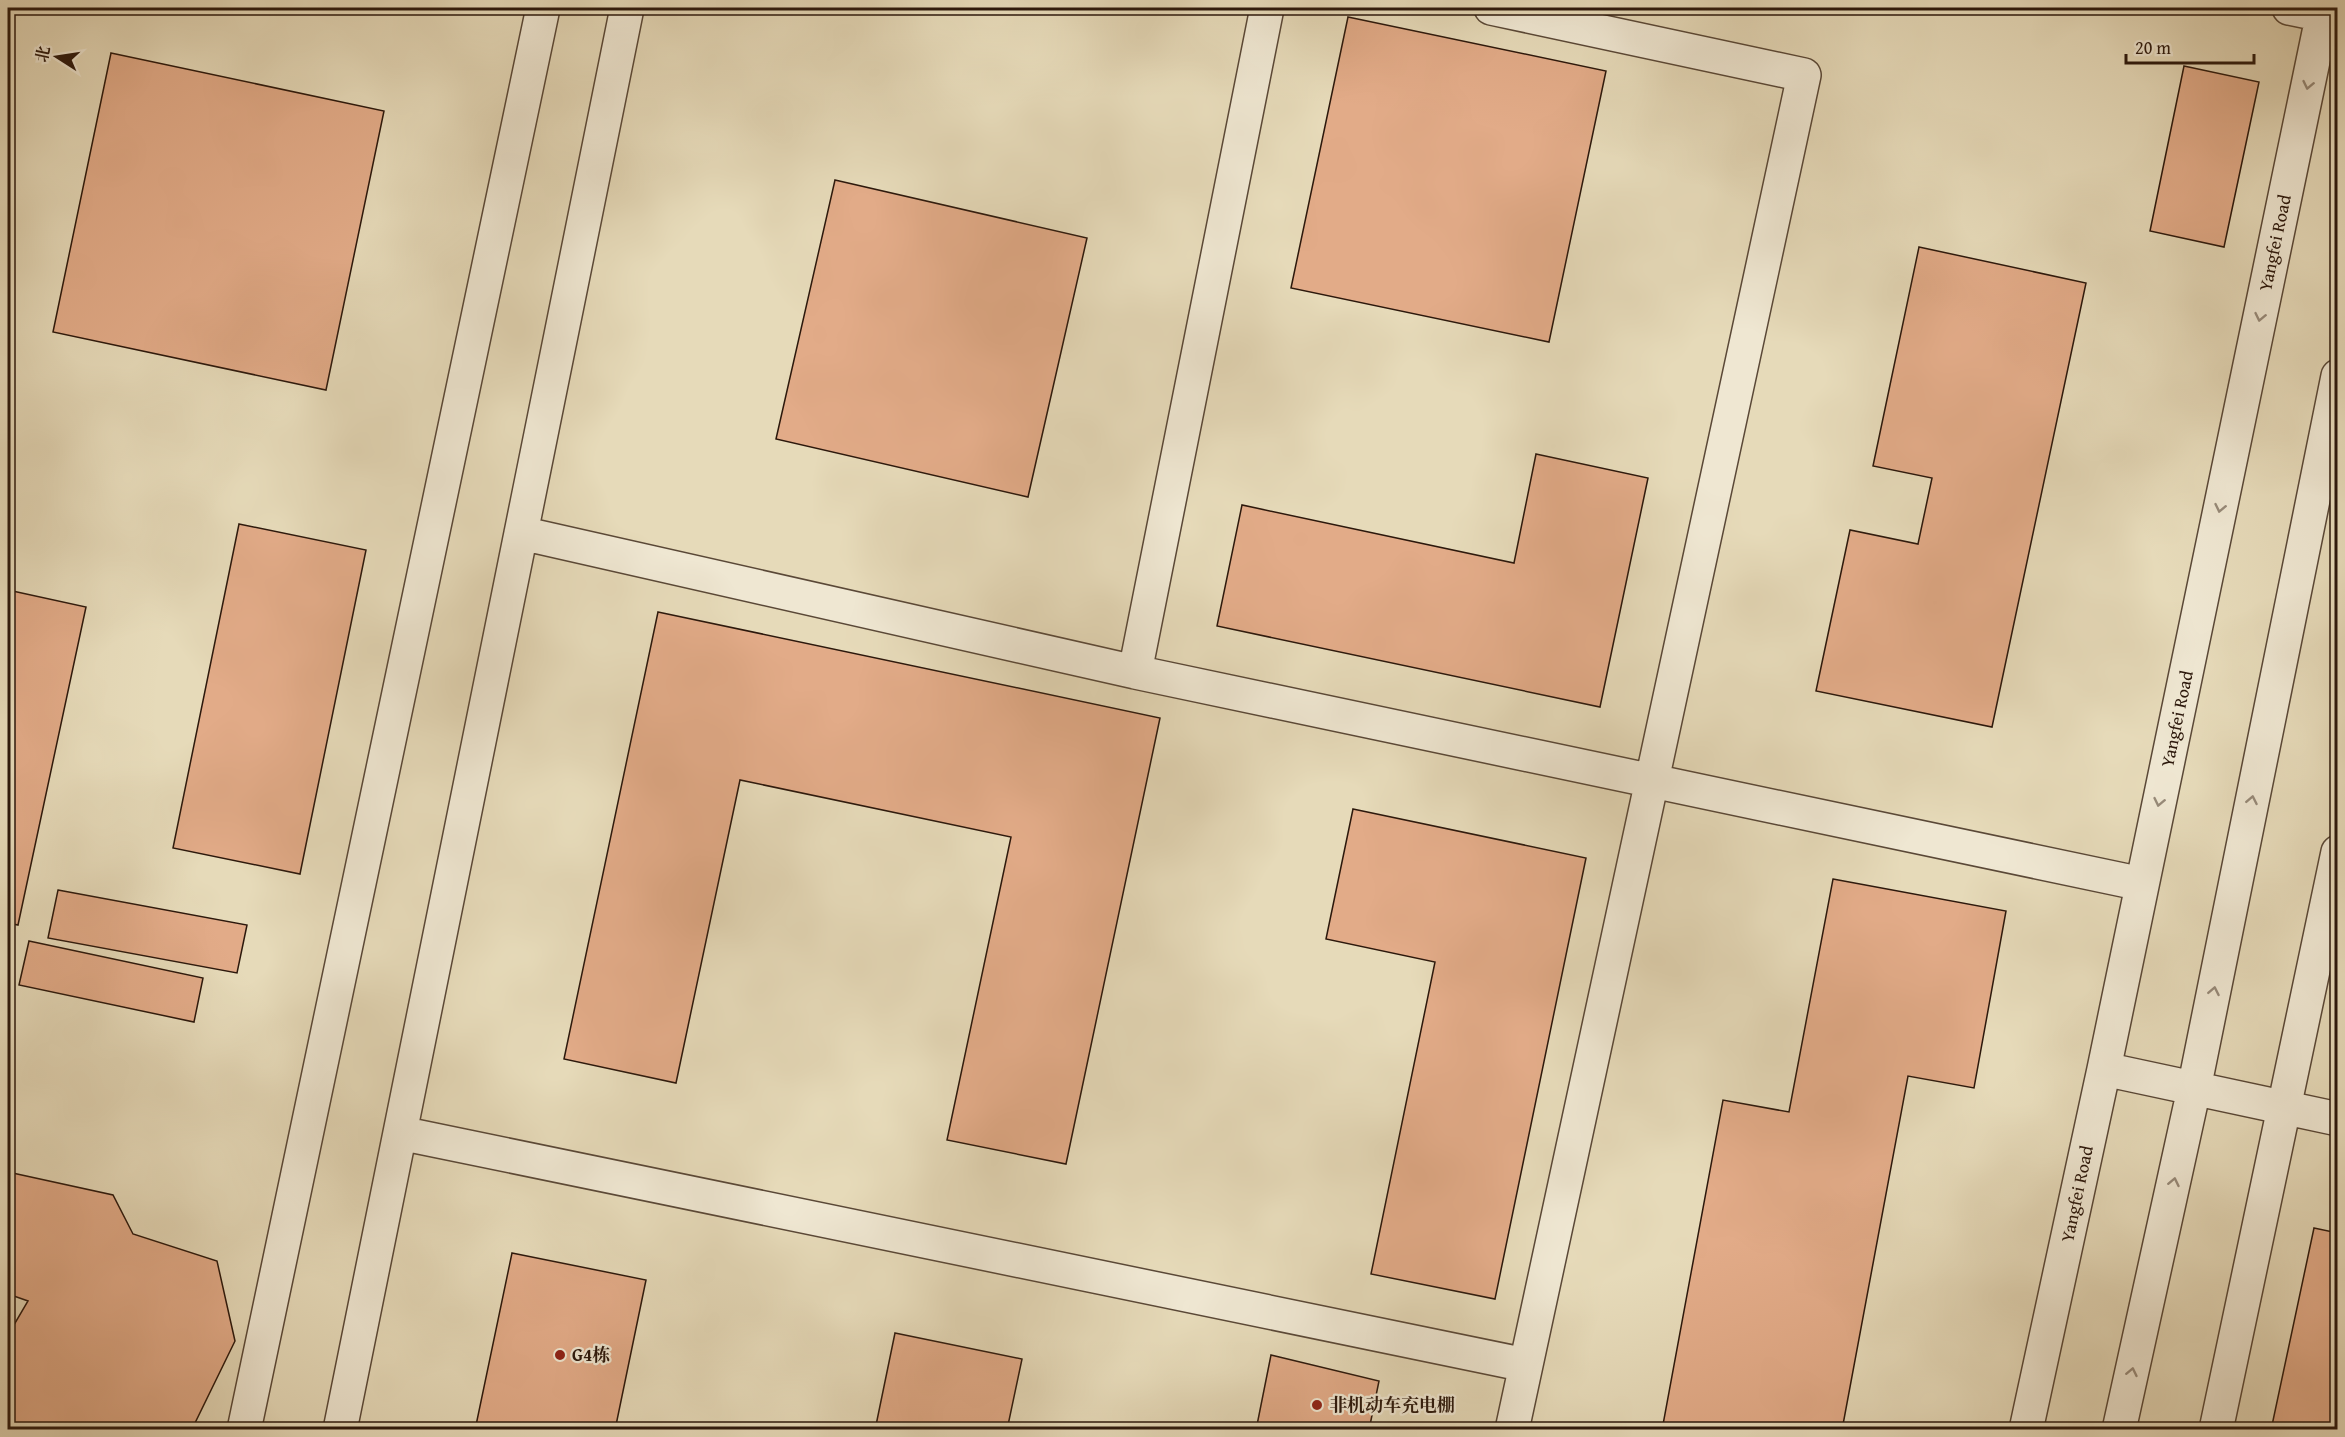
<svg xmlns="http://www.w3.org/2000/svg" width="2345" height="1437" font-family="'Gentium Book Plus','Noto Serif SC',serif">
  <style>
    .building { fill: #e2ab88; stroke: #2c180c; stroke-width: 1.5 }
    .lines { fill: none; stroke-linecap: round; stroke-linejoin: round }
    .minor-casing { stroke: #5a4837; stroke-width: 36 }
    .minor { stroke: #efe7d2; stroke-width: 33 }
    .oneway { stroke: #978a79 }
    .poi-dot { fill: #8f2418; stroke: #efe7d2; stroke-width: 2 }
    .labels { text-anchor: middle; stroke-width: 4.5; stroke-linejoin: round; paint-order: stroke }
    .street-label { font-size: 18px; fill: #2c180c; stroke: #efe7d2 }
    .poi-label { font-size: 18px; font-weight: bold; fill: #2c180c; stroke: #efe7d2; text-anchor: start }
  </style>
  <rect width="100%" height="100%" fill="#e6dab9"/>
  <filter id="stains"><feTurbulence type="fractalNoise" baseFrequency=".00333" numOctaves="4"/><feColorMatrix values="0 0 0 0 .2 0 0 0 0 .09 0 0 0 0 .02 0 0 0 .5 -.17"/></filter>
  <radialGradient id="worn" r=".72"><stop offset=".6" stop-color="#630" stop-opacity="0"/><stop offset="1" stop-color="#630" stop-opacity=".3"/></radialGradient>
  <!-- building -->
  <path class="building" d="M1348,17L1606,71L1549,342L1291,288Z
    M111,53L384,111L326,390L53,332Z
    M2184,66L2259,82L2224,247L2150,231Z
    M835,180L1087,238L1028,497L776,439Z
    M1919,247L2086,283L1992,727L1816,691L1850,530L1918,544L1932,478L1873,466Z
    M1536,454L1648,478L1600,707L1217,626L1242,505L1514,563Z
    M239,524L366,550L300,874L173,848Z
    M8,590L86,607L18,925L8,923Z
    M658,612L1160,718L1066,1164L947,1140L1011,837L740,780L676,1083L564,1059Z
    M1353,809L1586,858L1495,1299L1371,1274L1435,962L1326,939Z
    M1833,879L2006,911L1974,1088L1908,1076L1842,1430H1662L1723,1100L1789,1112Z
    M58,890L247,925L237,973L48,938Z
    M29,941L203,978L194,1022L19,985Z
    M8,1172L113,1195L133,1234L217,1261L235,1341L193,1427L190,1430H8V1335L28,1301L8,1294Z
    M2314,1228L2338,1233V1430H2271Z
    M512,1253L646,1280L615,1430H475Z
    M895,1333L1022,1359L1007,1430H875Z
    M1271,1355L1379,1381L1369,1430H1256Z"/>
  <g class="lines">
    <!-- minor casing -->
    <g class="minor-casing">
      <path id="minor" d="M1491,8L1804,75L1512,1430
        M2289,8L2338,18
        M521,533L1135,672L1267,8
        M1135,672L2142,884
        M2104,1069L2338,1119
        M400,1133L1526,1365
        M244,1430L543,8
        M340,1430L627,8
        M2026,1430L2104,1069L2324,8
        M2119,1430L2194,1089L2338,376
        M2216,1430L2338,852"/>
    </g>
    <!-- minor -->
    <use href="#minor" class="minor"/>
  </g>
  <!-- one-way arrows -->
  <defs><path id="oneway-chevron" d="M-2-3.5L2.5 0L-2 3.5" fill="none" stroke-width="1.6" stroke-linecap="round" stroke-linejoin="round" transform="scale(1.5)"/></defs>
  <g class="oneway">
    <use href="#oneway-chevron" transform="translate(2308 85) rotate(102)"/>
    <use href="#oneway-chevron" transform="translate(2260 317) rotate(102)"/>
    <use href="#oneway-chevron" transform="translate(2220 508) rotate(102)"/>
    <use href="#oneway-chevron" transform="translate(2252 800) rotate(-79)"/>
    <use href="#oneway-chevron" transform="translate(2159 802) rotate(102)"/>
    <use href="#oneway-chevron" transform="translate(2214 991) rotate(-79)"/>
    <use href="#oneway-chevron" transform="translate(2174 1182) rotate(-78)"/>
    <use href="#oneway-chevron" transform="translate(2132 1372) rotate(-78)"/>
  </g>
  <!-- markers -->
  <g class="poi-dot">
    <circle cx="560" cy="1355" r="6"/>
    <circle cx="1317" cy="1405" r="6"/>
  </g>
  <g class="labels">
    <!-- street labels -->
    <g class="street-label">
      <text transform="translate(2275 243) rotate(-78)" y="6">Yangfei Road</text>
      <text transform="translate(2177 719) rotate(-78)" y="6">Yangfei Road</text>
      <text transform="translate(2077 1194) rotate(-78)" y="6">Yangfei Road</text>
    </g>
    <!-- poi labels -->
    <g class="poi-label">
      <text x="572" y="1361">G4栋</text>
      <text x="1329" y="1411">非机动车充电棚</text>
    </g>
  </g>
  <!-- margin -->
  <rect width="2345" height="1437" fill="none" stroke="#e6dab9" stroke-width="30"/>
  <rect x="9" y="9" width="2327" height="1419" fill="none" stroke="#2c180c" stroke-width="3"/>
  <rect x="15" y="15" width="2315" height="1407" fill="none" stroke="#2c180c" stroke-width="1.5"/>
  <!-- north arrow -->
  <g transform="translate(57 57) rotate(282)" stroke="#efe7d2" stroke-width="4.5" paint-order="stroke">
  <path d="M0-4.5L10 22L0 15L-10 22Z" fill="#2c180c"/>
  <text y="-9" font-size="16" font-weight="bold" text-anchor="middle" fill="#2c180c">北</text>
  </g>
  <!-- scale -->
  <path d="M2126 54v9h128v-9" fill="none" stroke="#2c180c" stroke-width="3"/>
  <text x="2135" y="54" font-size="18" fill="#2c180c" stroke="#efe7d2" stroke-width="4.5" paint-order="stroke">20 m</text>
  <rect width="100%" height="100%" filter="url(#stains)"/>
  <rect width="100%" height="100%" fill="url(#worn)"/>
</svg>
